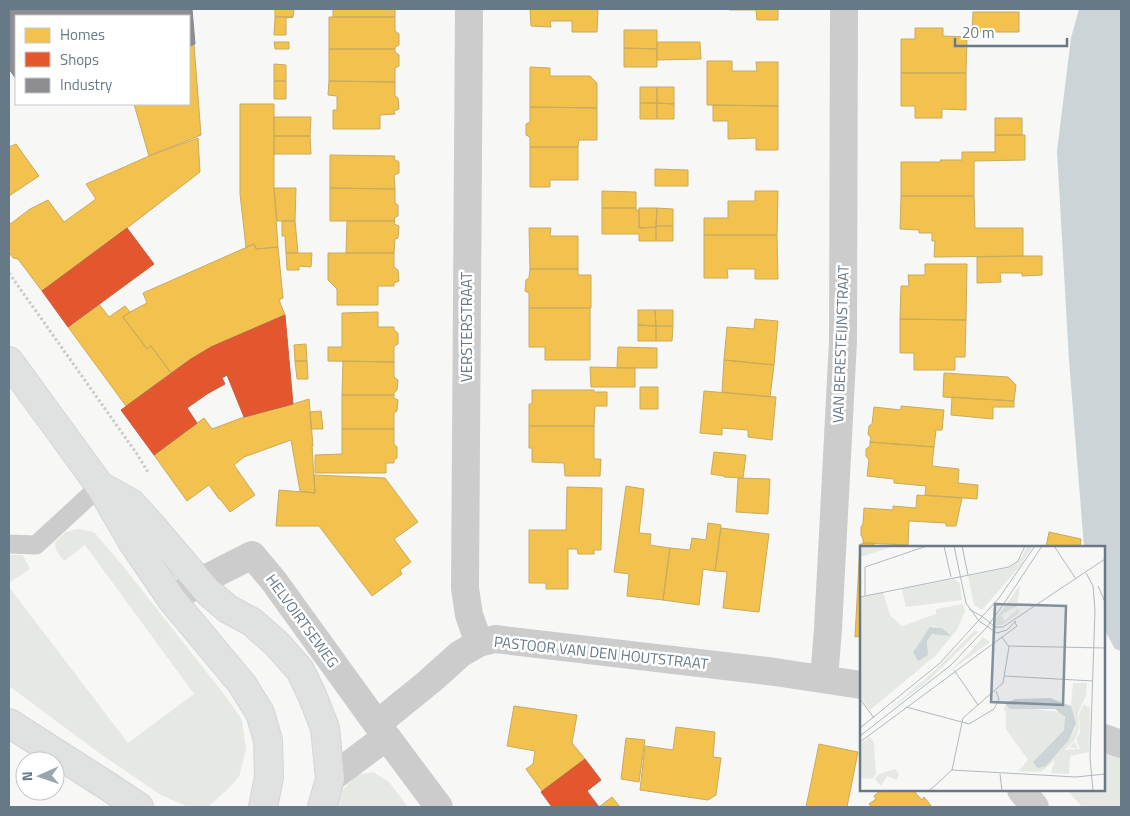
<svg xmlns="http://www.w3.org/2000/svg" width="1130" height="816" font-family="'Titillium Web',sans-serif">
  <style>
    .green { fill: #e6e9e3 }
    .water { fill: #ccd4d7 }
    .homes { fill: #f2c14e; stroke: #c8ab5f }
    .shops { fill: #e4572e; stroke: #be6148 }
    .industry { fill: #8d8d92; stroke: #82878e }
    .lines { fill: none; stroke-linecap: round; stroke-linejoin: round }
    .secondary-casing { stroke: #d4d5d6; stroke-width: 30 }
    .primary-casing { stroke: #d3d4d4; stroke-width: 30 }
    .path { stroke: #c8cacb; stroke-width: 3; stroke-dasharray: 2.5 2.5; stroke-linecap: butt }
    .service { stroke: #cccccd; stroke-width: 19 }
    .minor { stroke: #cccccd; stroke-width: 28 }
    .secondary { stroke: #e0e1e1; stroke-width: 28 }
    .primary { stroke: #e0e1e1; stroke-width: 28 }
    .labels { text-anchor: middle; stroke-width: 5; stroke-linejoin: round; paint-order: stroke }
    .street-label { font-size: 15px; fill: #677886; stroke: #fff }
    .inset-road { fill: none; stroke: #b0b9bf; stroke-width: 1 }
    .view { fill: #82909b; fill-opacity: 0.15; stroke: #82909b; stroke-width: 2.5 }
    .inset-edge { fill: none; stroke: #677886; stroke-width: 2.5 }
  </style>
  <rect width="100%" height="100%" fill="#f7f7f6"/>
  <!-- green -->
  <path class="green" d="M78,529L94,532L123,566L227,698L242,720L246,750L239,777L227,790L209,806L200,807H188L161,795L102,755L9,686V587L128,743L194,694L85,545L64,561L56,550L55,542L66,532Z
    M9,555H23L30,569L9,583Z
    M1104,752L1121,759V807H1082L1067,790H1104Z
    M373,772L389,782L408,807H337L342,791L357,775Z"/>
  <!-- water -->
  <path class="water" d="M1079,9H1121V651L1115,649L1104,629V547H1084L1069,360L1057,151L1071,38Z"/>
  <!-- homes -->
  <path class="homes" d="M275,9H294L293,17H275Z
    M333,9H395V17H333Z
    M530,9H598L597,32H572V21H550L551,27L531,26Z
    M729,9H778V20H757L756,10H729Z
    M973,12H1019V32H972Z
    M275,17H293L286,18V35H274Z
    M329,17H395V31L399,34V45L395,47V49H329Z
    M915,28H943V36L967,37L966,73H901V39H915Z
    M624,30H657V49L624,48Z
    M274,42H289V49H275Z
    M657,42H700L701,59L657,60Z
    M194,45L201,135L149,156L134,104H189V46Z
    M624,48L657,49V67H624Z
    M329,49H395V52L399,55V66L395,68V82L329,81Z
    M707,61H732V71H757L756,62H778V106L707,105Z
    M274,64L286,65V81H274Z
    M530,67L550,68V76H590L597,83V108L530,107Z
    M901,73H966V110L942,109V118H915V106H901Z
    M274,81H286V99H274Z
    M329,81L395,82V96L398,98L399,109L394,111L395,114L380,115V129H333V110H337V96L328,95Z
    M640,87H657V103H640Z
    M657,87H674V104L657,103Z
    M640,103H657V119H640Z
    M657,103L674,104V119H657Z
    M240,104H274V188L278,247L256,249L254,244L246,247L240,194Z
    M713,105L778,106V150H756V138L728,139V121H713Z
    M530,107L597,108V140H579L578,147H530V137L526,135V124L530,122Z
    M274,117H311L310,136H274Z
    M995,118H1022V135H995Z
    M995,135H1025V160L974,161V196H901V162H941L940,160H962V152H995Z
    M274,136H310L311,154H274Z
    M198,138L200,172L127,228L42,291L18,259L13,258L9,252V225L30,209L48,200L64,222L96,199L86,184L149,156Z
    M16,144L39,176L9,196V147Z
    M530,147H578V180H550V187H530Z
    M330,155L395,156L394,159L399,162V173L394,175L395,189L330,188Z
    M655,169L688,170V186H655Z
    M274,188H296L295,221H277Z
    M330,188L395,189V203L398,205V216L394,218L395,221H330Z
    M602,191L636,192V208H602Z
    M755,191H778L777,235H704V218H728V201H755Z
    M901,196H974L975,228H1023V256L934,257L935,241H932V233H919V230L900,229Z
    M602,208H636V210H639V228L656,227V241H639V234H602Z
    M639,208H657L656,227L639,228Z
    M657,208L673,209V226H656Z
    M282,221H295L298,253H286L285,236H282Z
    M347,221H395L394,224L399,226L398,238L395,239L394,253H346Z
    M656,226H673V241H656Z
    M529,228H551L550,236H578V269H530Z
    M704,235H777L778,279H755V269H727L728,278H704Z
    M254,244L256,249L278,247L283,298L279,300L285,315L211,347L191,359L171,373L151,346L147,349L123,317L130,312L147,303L143,293Z
    M286,253H312L311,267L299,266V270H287Z
    M328,253H394V267L398,270L399,281L394,283V286H378V305H337V289L328,280Z
    M1023,256H1042V275L1022,276V273H1000L1001,282L977,283V257Z
    M925,264H967L966,320L900,319L901,286H909L908,275H925Z
    M530,269H578V275H591V308H529V293L525,291L526,280L529,278Z
    M99,304L109,317L125,306L130,312L123,317L147,349L151,346L171,373L126,406L68,327Z
    M529,308H590V360H545V347H529Z
    M638,310H655L656,326L638,325Z
    M655,310H673V326H656Z
    M378,312V327H394V330L398,333V344L394,346V362L328,361V347H342V313Z
    M755,319L778,321L774,365L724,360L727,327L754,329Z
    M900,319L966,320L965,357H955V370H914V353H900Z
    M638,325L656,326V341H638Z
    M656,326H673L672,341H656Z
    M306,344L307,361H295L294,345Z
    M618,347L657,348V368H617Z
    M724,360L774,365L770,397L722,392Z
    M295,361H307L308,379H297Z
    M343,361L394,362V377L398,380L397,390L394,393V395H342Z
    M590,367L635,368V387H591Z
    M944,373L1008,377L1016,385L1014,401L943,397Z
    M640,387H658V409H640Z
    M532,390H594V392H607V406H595L594,426H529V404H532Z
    M704,391L776,397L772,440L748,437V430L722,428V435L700,433Z
    M342,395H394V398L398,400L397,411L394,413V429H342Z
    M952,397L1014,401V407H993V419L951,415Z
    M309,399L313,446H312L315,493L300,491L291,440L244,457L234,465L255,495L230,512L220,499H219L209,485L187,501L154,455L204,418L212,429L244,417L293,404Z
    M901,406L944,410L942,430H936L934,447L870,442L871,438L868,434L869,426L872,424L874,407L901,410Z
    M321,411L323,429H311L310,412Z
    M529,426H594V459H601L600,476H565L564,463L532,462V448H529Z
    M342,429H394V444L397,447V458L394,460V463H386V473H315V455L342,454Z
    M870,442L934,447L932,466L959,469L958,483L978,485L977,499L925,495L926,486L894,483V479L867,476L869,460L866,456V449L870,446Z
    M714,452L746,455L743,478L724,477V476L711,474Z
    M314,475L385,478L418,522L394,539L411,562L400,570L402,574L372,596L319,526H276L279,490L315,493Z
    M738,478L770,479L768,514L736,512Z
    M626,486L644,489L639,533L651,534L650,545L670,548L663,600L627,596L629,574L614,572Z
    M567,487L602,488L601,550H594V554H578L577,549H568V589H546V583H529V530H566Z
    M917,495L962,498L956,526H946V523L909,521L908,545L863,543V539L861,535V527L863,524L864,508L893,510V506L916,508Z
    M708,523L721,525L715,571L703,569L699,605L663,600L670,548L690,550L692,538L706,540Z
    M721,528L769,534L759,612L723,608L727,572L715,571Z
    M1049,532L1081,539L1080,547H1046Z
    M863,543H874V547H861V636L855,637L860,544H863Z
    M514,706L577,715L572,743L585,759L542,791L526,769L533,764L535,751L507,746Z
    M676,727L715,732L713,757L721,758L716,795L708,800L640,790L645,746L673,750Z
    M626,738L645,740L639,782L621,779Z
    M819,744L858,752L847,807H806Z
    M881,790H913L922,800L924,797L932,807H872L869,804L876,799L874,796Z
    M612,797L620,807H599Z"/>
  <!-- shops -->
  <path class="shops" d="M127,228L154,264L68,327L42,291Z
    M285,315L293,404L244,417L227,375L222,378L225,384L207,394L187,408L197,423L154,455L121,410L191,359L211,347Z
    M585,759L601,780L587,791L599,807H552L541,792Z"/>
  <!-- industry -->
  <path class="industry" d="M9,9H192L195,44L189,46V16H16V79L9,69Z"/>
  <g class="lines">
    <!-- secondary casing -->
    <g class="secondary-casing">
      <path id="secondary" d="M9,361L100,486L132,541L172,600L242,684L260,713L268,740L269,777L263,807
        M104,488L131,503L150,524L207,591L228,609L252,622L277,644L300,670L312,695L325,728L330,779L322,807"/>
    </g>
    <!-- primary casing -->
    <g class="primary-casing">
      <path id="primary" d="M9,723L109,787L139,807"/>
    </g>
    <!-- path -->
    <path class="path" d="M9,273L137,454L149,474"/>
    <!-- service -->
    <path class="service" d="M9,544L36,545L100,486"/>
    <!-- minor -->
    <path class="minor" d="M469,9L465,588L469,615L479,643
      M172,600L199,582L252,555L273,580L377,724L439,807
      M824,679L828,629L843,341L844,9
      M377,724L430,681L460,654L479,643L495,639L775,672L861,685
      M1104,738L1121,744
      M330,779L386,737
      M1021,790L1035,807"/>
    <!-- secondary -->
    <use href="#secondary" class="secondary"/>
    <!-- primary -->
    <use href="#primary" class="primary"/>
  </g>
  <g class="labels">
    <!-- street labels -->
    <g class="street-label">
      <text transform="translate(467 327) rotate(-90)" y="5">VERSTERSTRAAT</text>
      <text transform="translate(841 344) rotate(-88)" y="5">VAN BERESTEIJNSTRAAT</text>
      <text transform="translate(302 621) rotate(54)" y="5">HELVOIRTSEWEG</text>
      <text transform="translate(601 653) rotate(6)" y="5">PASTOOR VAN DEN HOUTSTRAAT</text>
    </g>
  </g>
  <!-- overview -->
  <g transform="translate(860 546)">
    <rect width="245" height="245" fill="#f7f7f6"/>
    <path d="M0,0H34L0,11ZM167,0H173L160,20L122,64L114,59L108,30L149,22L162,11ZM95,33L100,38L102,54L46,61L42,43ZM160,39L157,60L141,69L145,75L158,63L159,67L142,79H137L135,74ZM23,46L30,69L42,80L76,68V63L103,58L105,65L97,84L75,110L10,164L0,151V52ZM72,80L82,82L90,91L82,87L72,88L67,95L68,103H54ZM115,84L118,86L67,136L25,167L72,127ZM123,91L130,96L86,128L110,106ZM213,137H227L226,150L218,167L219,183L214,195L204,204L218,203L209,201L215,196L218,203H220L216,193L220,186L219,168L224,158L230,162L229,206L210,210L209,228L191,227L195,214L181,226L159,225L168,214L146,183V165L143,163L145,160L202,166L206,176L204,184L173,216L186,220L209,194L216,182L211,160ZM10,191L14,196L16,228L12,233L0,232V198ZM35,223L39,228L37,234L27,230L21,240L15,233L19,228Z" fill="#e6e9e3" fill-rule="evenodd"/>
    <path d="M70,81L82,82L91,90L72,88L67,95L68,109L58,115L53,106ZM190,152L211,160L216,178L209,194L186,220L178,222L173,216L204,184L205,171L195,163H150L145,158L155,153Z" fill="#ccd4d7"/>
    <path class="inset-road" d="M84,0L91,31M94,0L106,57L119,75M102,0L108,29M194,0L216,33M226,27L233,40L235,64L230,212L233,245M238,40L245,56M5,50V21L67,0M0,51L149,21L158,15L165,0M139,52L175,0M145,56L182,0M109,63L123,71M123,71L135,81H143L245,13M119,75L137,87L147,84L156,75M148,100L245,102M94,124L118,159M144,130L233,135M0,153L14,172M46,161L109,178L134,163L139,153L136,145M0,182L80,117L139,52M0,190L91,119L127,81L145,56M0,196L157,80L154,75M92,224L103,172L143,137L149,101L142,91M92,224L216,231L245,228M140,228L142,245M69,245L92,224"/>
    <path class="view" d="M135,58L206,60L203,159L131,156Z"/>
    <rect width="245" height="245" class="inset-edge"/>
  </g>
  <!-- border -->
  <rect width="1130" height="816" fill="none" stroke="#677886" stroke-width="20"/>
  <!-- legend -->
  <rect x="15" y="15" width="175" height="90" fill="#ffffff" stroke="#c2c9cf"/>
  <rect x="25" y="28" width="25" height="15" fill="#f2c14e" stroke="#c2c9cf"/>
  <text x="60" y="40" font-size="15" fill="#677886">Homes</text>
  <rect x="25" y="52" width="25" height="15" fill="#e4572e" stroke="#c2c9cf"/>
  <text x="60" y="65" font-size="15" fill="#677886">Shops</text>
  <rect x="25" y="78" width="25" height="15" fill="#8d8d92" stroke="#c2c9cf"/>
  <text x="60" y="90" font-size="15" fill="#677886">Industry</text>
  <!-- north arrow -->
  <g transform="translate(40 776) rotate(268)"><circle r="24" fill="#ffffff" stroke="#c2c9cf"/>
  <path d="M0-4L9 19L0 12L-9 19Z" fill="#99a4ad"/>
  <text y="-8" font-size="14" font-weight="bold" text-anchor="middle" fill="#677886">N</text>
  </g>
  <!-- scale -->
  <path d="M955 38v8h112v-8" fill="none" stroke="#677886" stroke-width="2.5"/>
  <text x="962" y="38" font-size="15" fill="#677886" stroke="#ffffff" stroke-width="4" paint-order="stroke">20 m</text>
</svg>
